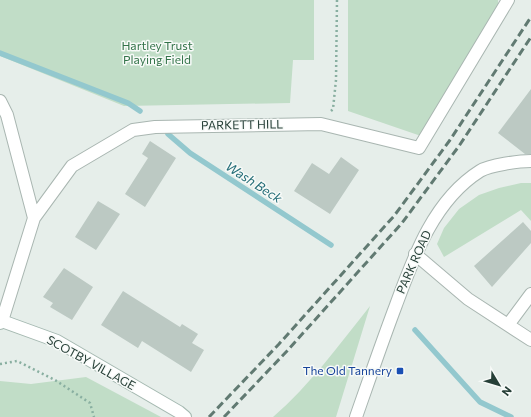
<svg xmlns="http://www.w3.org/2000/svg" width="531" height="417" font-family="Commissioner,sans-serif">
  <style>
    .green { fill: #c1ddc7 }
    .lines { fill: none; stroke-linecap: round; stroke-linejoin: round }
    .stream { stroke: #93c8ce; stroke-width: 5.5 }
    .building { fill: #bcc9c3 }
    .street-casing { stroke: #a9b6b1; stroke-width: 14 }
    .secondary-casing { stroke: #a5b9b1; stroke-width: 14 }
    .path { stroke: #89afa1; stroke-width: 2.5; stroke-dasharray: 2 3; stroke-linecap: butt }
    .street { stroke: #fff; stroke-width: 12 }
    .secondary { stroke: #fff; stroke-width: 12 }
    .rail { stroke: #617a72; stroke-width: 3; stroke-dasharray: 8 4; stroke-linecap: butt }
    .transit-dot { fill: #1a4fb4; stroke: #f7faf8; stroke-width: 1.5 }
    .labels { text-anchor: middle; stroke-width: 3; stroke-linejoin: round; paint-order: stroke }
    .park-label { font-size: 12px; fill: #337349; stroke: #f7faf8 }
    .street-label { font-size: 12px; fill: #263f37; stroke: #f7faf8 }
    .transit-label { font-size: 12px; fill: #164399; stroke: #f7faf8; text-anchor: end }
    .water-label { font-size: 13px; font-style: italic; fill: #246d77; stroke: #f7faf8 }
  </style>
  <rect width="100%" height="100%" fill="#e6eeea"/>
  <!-- green -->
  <path class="green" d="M0,0H314V60H293L290,103L124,106L0,56Z
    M348,0H498V14L421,136L348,111Z
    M521,183H531V221L521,210L444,257L437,244L444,228L459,209L479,195L499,188Z
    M370,306L336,417H273C310,385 339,345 370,306Z
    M86,377L161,417H0V381L31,384Z"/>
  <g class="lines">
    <!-- stream -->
    <path class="stream" d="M0,53L128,103L140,111
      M168,134L190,153L331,245
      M415,330L480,402L511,417"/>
  </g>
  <!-- building -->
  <path class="building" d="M531,89V154H525L498,133Z
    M150,141L176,158L145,207L125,194L148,158L142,154Z
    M341,157L359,170L330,214L294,191L312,163L329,174Z
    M98,201L120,214L96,250L75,237Z
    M523,222L531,231V243L492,287L474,266Z
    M64,268L93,287L72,320L50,307L53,303L43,297Z
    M123,291L180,327L182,324L198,334L192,343L204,350L191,372L142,341L138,348L101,325Z"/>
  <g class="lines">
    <!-- street casing -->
    <g class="street-casing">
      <path id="street" d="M0,101L7,115L34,218
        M415,254L468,299L531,340
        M2,321L34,218L72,166L133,130L155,127L321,124L419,148L508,0
        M508,325L531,294
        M356,417C369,380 382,342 396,305C414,256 434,200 480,171C490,165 519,161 531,161"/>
    </g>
    <!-- secondary casing -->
    <g class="secondary-casing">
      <path id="secondary" d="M0,323L2,321L57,341L179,412L185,417"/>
    </g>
    <!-- path -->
    <path class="path" d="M331,111L333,109L336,80L337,0
      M0,364L17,361L55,380L90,403L94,417"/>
    <!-- street -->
    <use href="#street" class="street"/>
    <!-- secondary -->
    <use href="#secondary" class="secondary"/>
    <!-- rail -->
    <path class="rail" d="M209,417L279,344L394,216L450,140L531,17
      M224,417L287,351L402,223L459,146L531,37"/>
  </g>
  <!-- markers -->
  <rect class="transit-dot" x="396" y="367" width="8" height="8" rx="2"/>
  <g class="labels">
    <!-- park labels -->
    <g class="park-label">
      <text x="157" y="50">Hartley Trust<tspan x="157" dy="14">Playing Field</tspan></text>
    </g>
    <!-- street labels -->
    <g class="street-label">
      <text transform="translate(242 125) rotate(-1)" y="4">PARKETT HILL</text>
      <text transform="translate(414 262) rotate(-66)" y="4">PARK ROAD</text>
      <text transform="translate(91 363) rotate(29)" y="4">SCOTBY VILLAGE</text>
    </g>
    <!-- transit labels -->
    <g class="transit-label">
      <text x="392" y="375">The Old Tannery</text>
    </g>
    <!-- water labels -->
    <g class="water-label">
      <text transform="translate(254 182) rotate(33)" y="5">Wash Beck</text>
    </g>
  </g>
  <!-- north arrow -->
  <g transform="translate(499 385) rotate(128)" stroke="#f7faf8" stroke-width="3" paint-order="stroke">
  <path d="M0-3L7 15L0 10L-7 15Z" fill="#263f37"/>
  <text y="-6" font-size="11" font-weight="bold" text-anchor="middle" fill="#263f37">N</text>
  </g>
</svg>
